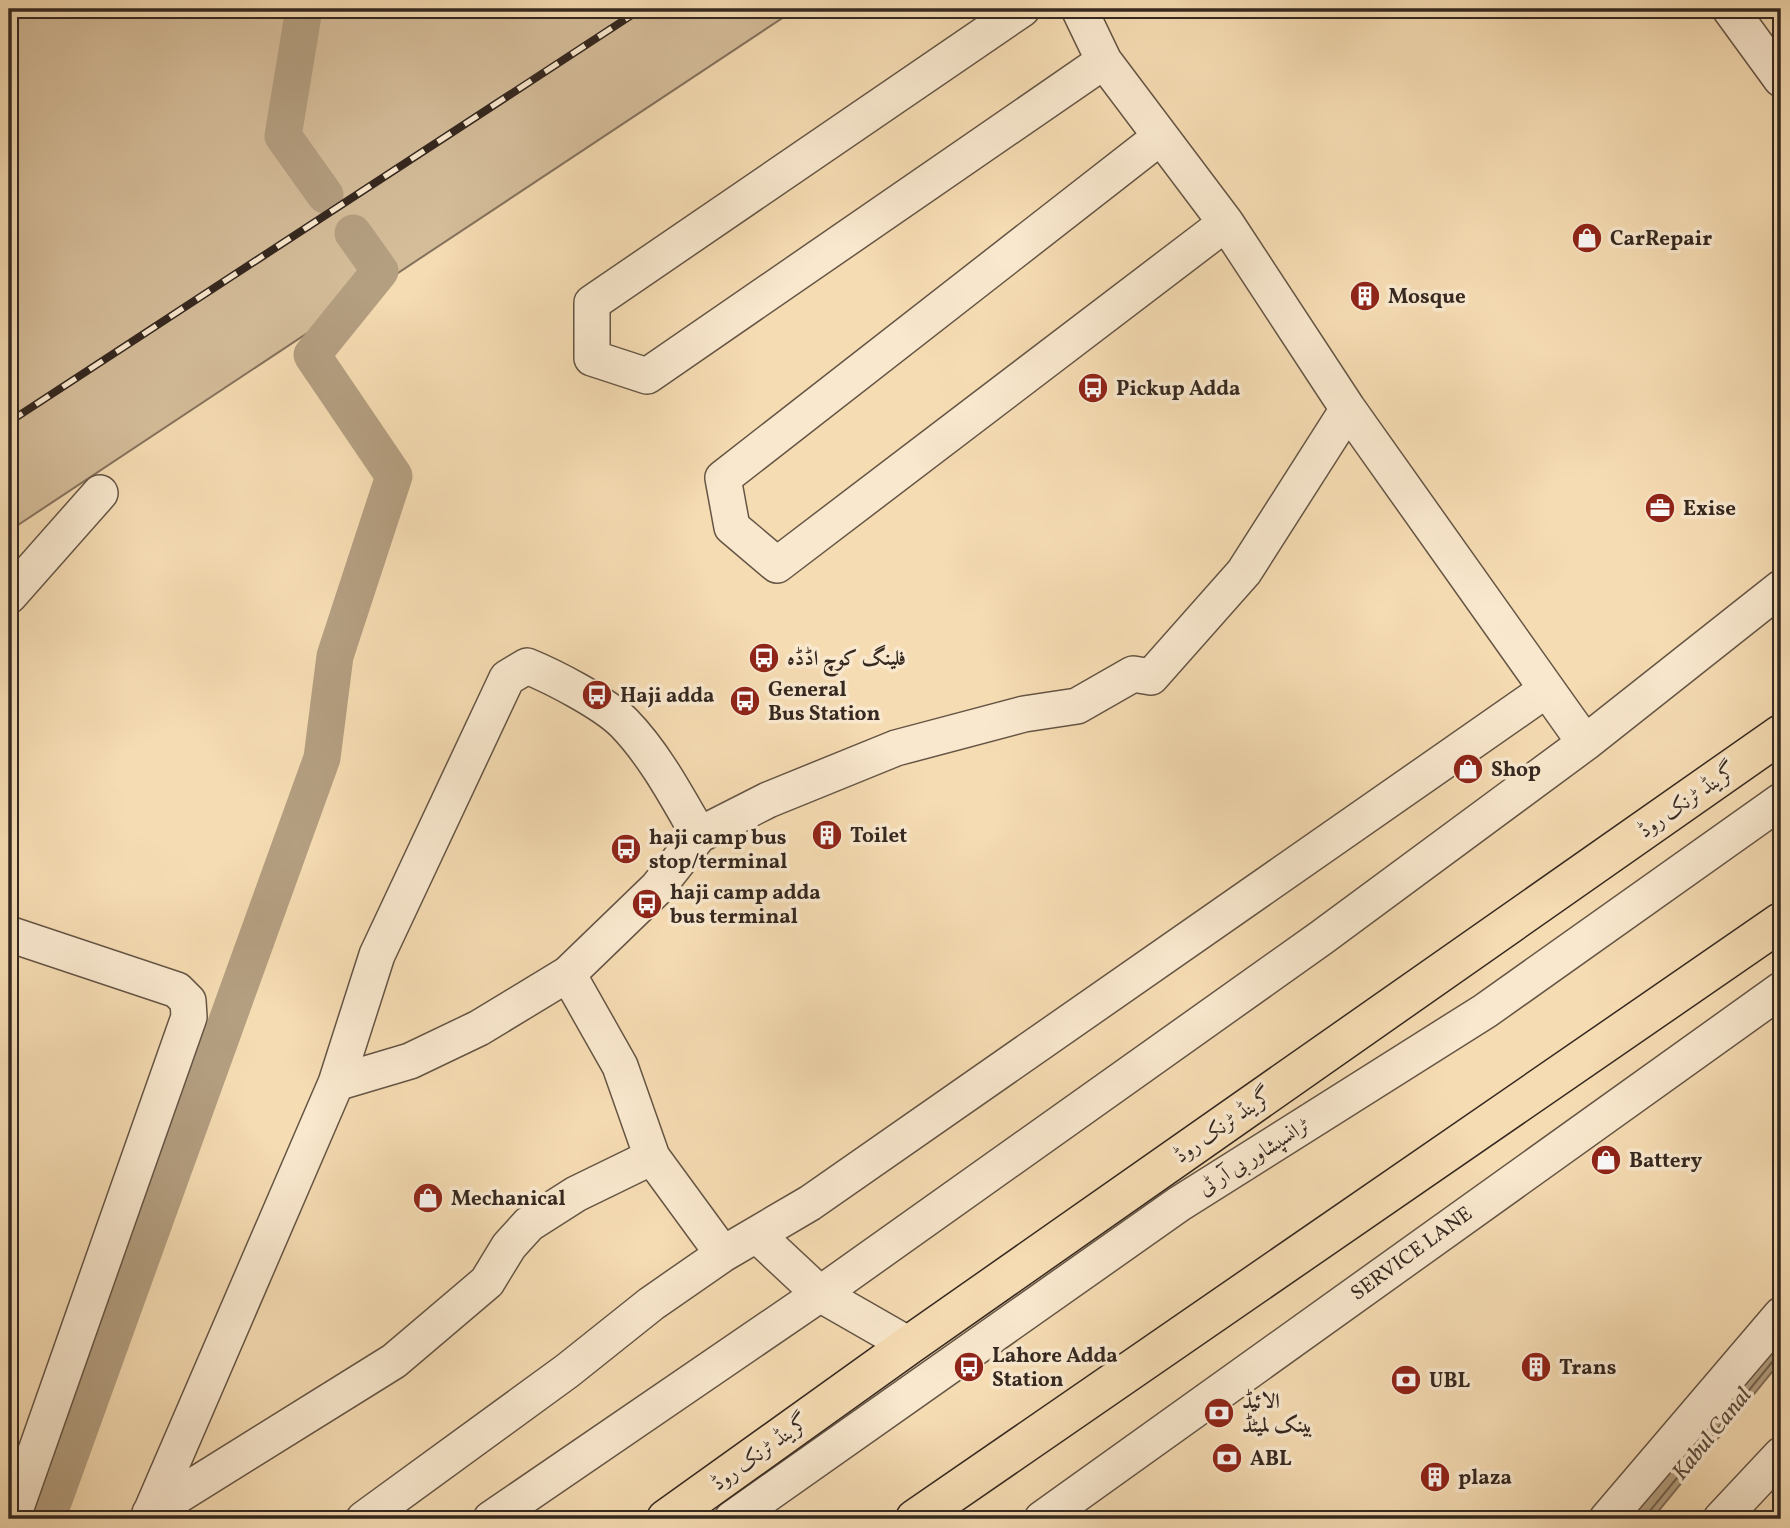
<svg xmlns="http://www.w3.org/2000/svg" width="1790" height="1528" font-family="Vollkorn,Amiri,serif">
  <style>
    .green { fill: #d5bd9a; stroke: #85725d; stroke-width: 2 }
    .water { fill: #b49f81; stroke: #816f5a; stroke-width: 2 }
    .lines { fill: none; stroke-linecap: round; stroke-linejoin: round }
    .shore { stroke: #746450; stroke-width: 2 }
    .canal { stroke: #b49f81; stroke-width: 37 }
    .minor-casing { stroke: #655545; stroke-width: 38 }
    .highway-casing { stroke: #352820; stroke-width: 41 }
    .minor { stroke: #f9e8ce; stroke-width: 35 }
    .highway { stroke: #f6dcb3; stroke-width: 38 }
    .rail-casing { stroke: #352820; stroke-width: 8 }
    .rail { stroke: #f9e8ce; stroke-width: 5; stroke-dasharray: 16; stroke-linecap: butt }
    .labels { text-anchor: middle; stroke-width: 7; stroke-linejoin: round; paint-order: stroke }
    .poi-label { font-size: 21px; font-weight: bold; fill: #352820; stroke: #f9e8ce; text-anchor: start }
    .street-label { font-size: 21px; fill: #352820; stroke: #f9e8ce }
    .water-label { font-size: 23px; font-style: italic; fill: #5b4c3d; stroke: #f9e8ce }
  </style>
  <rect width="100%" height="100%" fill="#f6dcb3"/>
  <filter id="stains"><feTurbulence type="fractalNoise" baseFrequency=".00286" numOctaves="4"/><feColorMatrix values="0 0 0 0 .2 0 0 0 0 .09 0 0 0 0 .02 0 0 0 .5 -.17"/></filter>
  <radialGradient id="worn" r=".72"><stop offset=".6" stop-color="#630" stop-opacity="0"/><stop offset="1" stop-color="#630" stop-opacity=".3"/></radialGradient>
  <!-- green -->
  <path class="green" d="M9,9H796L9,531Z"/>
  <!-- water -->
  <path class="water" d="M1781,1303V1361L1652,1519H1605Z"/>
  <g class="lines">
    <!-- shore -->
    <path class="shore" d="M1647,1519L1649,1512L1773,1361L1781,1358"/>
    <!-- canal -->
    <path class="canal" d="M304,9L283,136L325,195
      M47,1519L322,758L335,656L394,476L312,355L380,271L353,233"/>
    <!-- minor casing -->
    <g class="minor-casing">
      <path id="minor" d="M1022,9L592,303V358L647,376L1104,61
        M1079,9L1104,61L1226,223L1348,409L1585,743
        M1730,9L1781,79
        M1159,138L723,478L732,527L777,565L1226,223
        M9,596L100,493
        M9,934L177,990L188,1001L189,1017L12,1519
        M568,974L620,1066L652,1157L723,1254
        M336,1083L410,1061L479,1028L568,974L657,888L699,835L768,800L896,748L1024,714L1077,706L1133,674L1151,677L1244,572L1348,409
        M757,1235L820,1294L909,1345
        M150,1513L394,1361L487,1282L509,1246L529,1224L576,1194L652,1157
        M148,1519L336,1083L377,955L507,678L527,666C554,677 604,703 624,723C655,755 677,797 699,835
        M364,1519L567,1371L651,1304L723,1254L810,1203L1546,690
        M491,1519L820,1294L1321,938L1585,743L1781,588
        M732,1519L1179,1204L1485,1011L1781,801
        M1042,1519L1781,990
        M1607,1519L1781,1315
        M1721,1519L1781,1455"/>
    </g>
    <!-- highway casing -->
    <g class="highway-casing">
      <path id="highway" d="M666,1519L909,1345L1781,734
        M915,1519L1781,922"/>
    </g>
    <!-- minor -->
    <use href="#minor" class="minor"/>
    <!-- highway -->
    <use href="#highway" class="highway"/>
    <!-- rail casing -->
    <g class="rail-casing">
      <path id="rail" d="M9,422L641,9"/>
    </g>
    <!-- rail -->
    <use href="#rail" class="rail"/>
  </g>
  <!-- icons -->
  <defs>
    <g id="shop-disc" transform="scale(1.575)"><circle r="9.5" fill="#8f2418" stroke="#f9e8ce"/><path d="M-5-2.5h2.3a2.7 3.5 0 0 1 5.4 0H5L5.5 6h-11ZM-1.5-2.5h3a1.5 2.3 0 0 0-3 0Z" fill="#fff"/></g>
    <g id="building-disc" transform="scale(1.575)"><circle r="9.5" fill="#8f2418" stroke="#f9e8ce"/><path d="M-4-6H4V6H1V3H-1V6H-4ZM-2.5-4.3h1.7v1.8h-1.7ZM.8-4.3h1.7v1.8H.8ZM-2.5-1h1.7V.8h-1.7ZM.8-1h1.7V.8H.8Z" fill="#fff"/></g>
    <g id="bus-disc" transform="scale(1.575)"><circle r="9.5" fill="#8f2418" stroke="#f9e8ce"/><path d="M-5-6H5V4H4V6H2V4H-2V6H-4V4H-5ZM-3.5-4V0h7V-4ZM-3.5 1.2v1.5H-2V1.2ZM2 1.2v1.5H3.5V1.2Z" fill="#fff"/></g>
    <g id="office-disc" transform="scale(1.575)"><circle r="9.5" fill="#8f2418" stroke="#f9e8ce"/><path d="M-6-3h4V-5.5h4V-3h4V5H-6ZM-1-4.5V-3h2v-1.5ZM-6 0V1H6V0Z" fill="#fff"/></g>
    <g id="bank-disc" transform="scale(1.575)"><circle r="9.5" fill="#8f2418" stroke="#f9e8ce"/><path d="M-6-4H6V4H-6ZM0-2.3a2.3 2.3 0 1 0 0 4.6a2.3 2.3 0 1 0 0-4.6Z" fill="#fff"/></g>
  </defs>
  <g fill-rule="evenodd">
    <use href="#shop-disc" x="1587" y="238"/>
    <use href="#building-disc" x="1365" y="296"/>
    <use href="#bus-disc" x="1093" y="388"/>
    <use href="#office-disc" x="1660" y="508"/>
    <use href="#bus-disc" x="764" y="658"/>
    <use href="#bus-disc" x="597" y="695"/>
    <use href="#bus-disc" x="745" y="701"/>
    <use href="#shop-disc" x="1468" y="769"/>
    <use href="#building-disc" x="827" y="835"/>
    <use href="#bus-disc" x="626" y="849"/>
    <use href="#bus-disc" x="647" y="904"/>
    <use href="#shop-disc" x="1606" y="1160"/>
    <use href="#shop-disc" x="428" y="1198"/>
    <use href="#bus-disc" x="969" y="1367"/>
    <use href="#building-disc" x="1536" y="1367"/>
    <use href="#bank-disc" x="1406" y="1380"/>
    <use href="#bank-disc" x="1219" y="1413"/>
    <use href="#bank-disc" x="1227" y="1458"/>
    <use href="#building-disc" x="1435" y="1477"/>
  </g>
  <g class="labels">
    <!-- poi labels -->
    <g class="poi-label">
      <text x="1610" y="245">CarRepair</text>
      <text x="1388" y="303">Mosque</text>
      <text x="1116" y="395">Pickup Adda</text>
      <text x="1683" y="515">Exise</text>
      <text x="787" y="665">فلینگ کوچ اڈڈہ</text>
      <text x="768" y="696">General<tspan x="768" dy="24">Bus Station</tspan></text>
      <text x="620" y="702">Haji adda</text>
      <text x="1491" y="776">Shop</text>
      <text x="850" y="842">Toilet</text>
      <text x="649" y="844">haji camp bus<tspan x="649" dy="24">stop/terminal</tspan></text>
      <text x="670" y="899">haji camp adda<tspan x="670" dy="24">bus terminal</tspan></text>
      <text x="1629" y="1167">Battery</text>
      <text x="451" y="1205">Mechanical</text>
      <text x="992" y="1362">Lahore Adda<tspan x="992" dy="24">Station</tspan></text>
      <text x="1559" y="1374">Trans</text>
      <text x="1429" y="1387">UBL</text>
      <text x="1242" y="1408">الائیڈ<tspan x="1242" dy="24">بینک لمیٹڈ</tspan></text>
      <text x="1250" y="1465">ABL</text>
      <text x="1458" y="1484">plaza</text>
    </g>
    <!-- street labels -->
    <g class="street-label">
      <text transform="translate(1687 800) rotate(-35)" y="7">گرینڈ ٹرنک روڈ</text>
      <text transform="translate(1223 1125) rotate(-35)" y="7">گرینڈ ٹرنک روڈ</text>
      <text transform="translate(1254 1156) rotate(-32)" y="7">ٹرانسپشاور بی آر ٹی</text>
      <text transform="translate(1411 1253) rotate(-36)" y="7">SERVICE LANE</text>
      <text transform="translate(760 1452) rotate(-36)" y="7">گرینڈ ٹرنک روڈ</text>
    </g>
    <!-- water labels -->
    <g class="water-label">
      <text transform="translate(1711 1433) rotate(-51)" y="8">Kabul Canal</text>
    </g>
  </g>
  <!-- margin -->
  <rect width="1790" height="1528" fill="none" stroke="#f6dcb3" stroke-width="35"/>
  <rect x="10" y="10" width="1769" height="1507" fill="none" stroke="#352820" stroke-width="3.5"/>
  <rect x="18" y="18" width="1755" height="1493" fill="none" stroke="#352820" stroke-width="2"/>
  <rect width="100%" height="100%" filter="url(#stains)"/>
  <rect width="100%" height="100%" fill="url(#worn)"/>
</svg>
